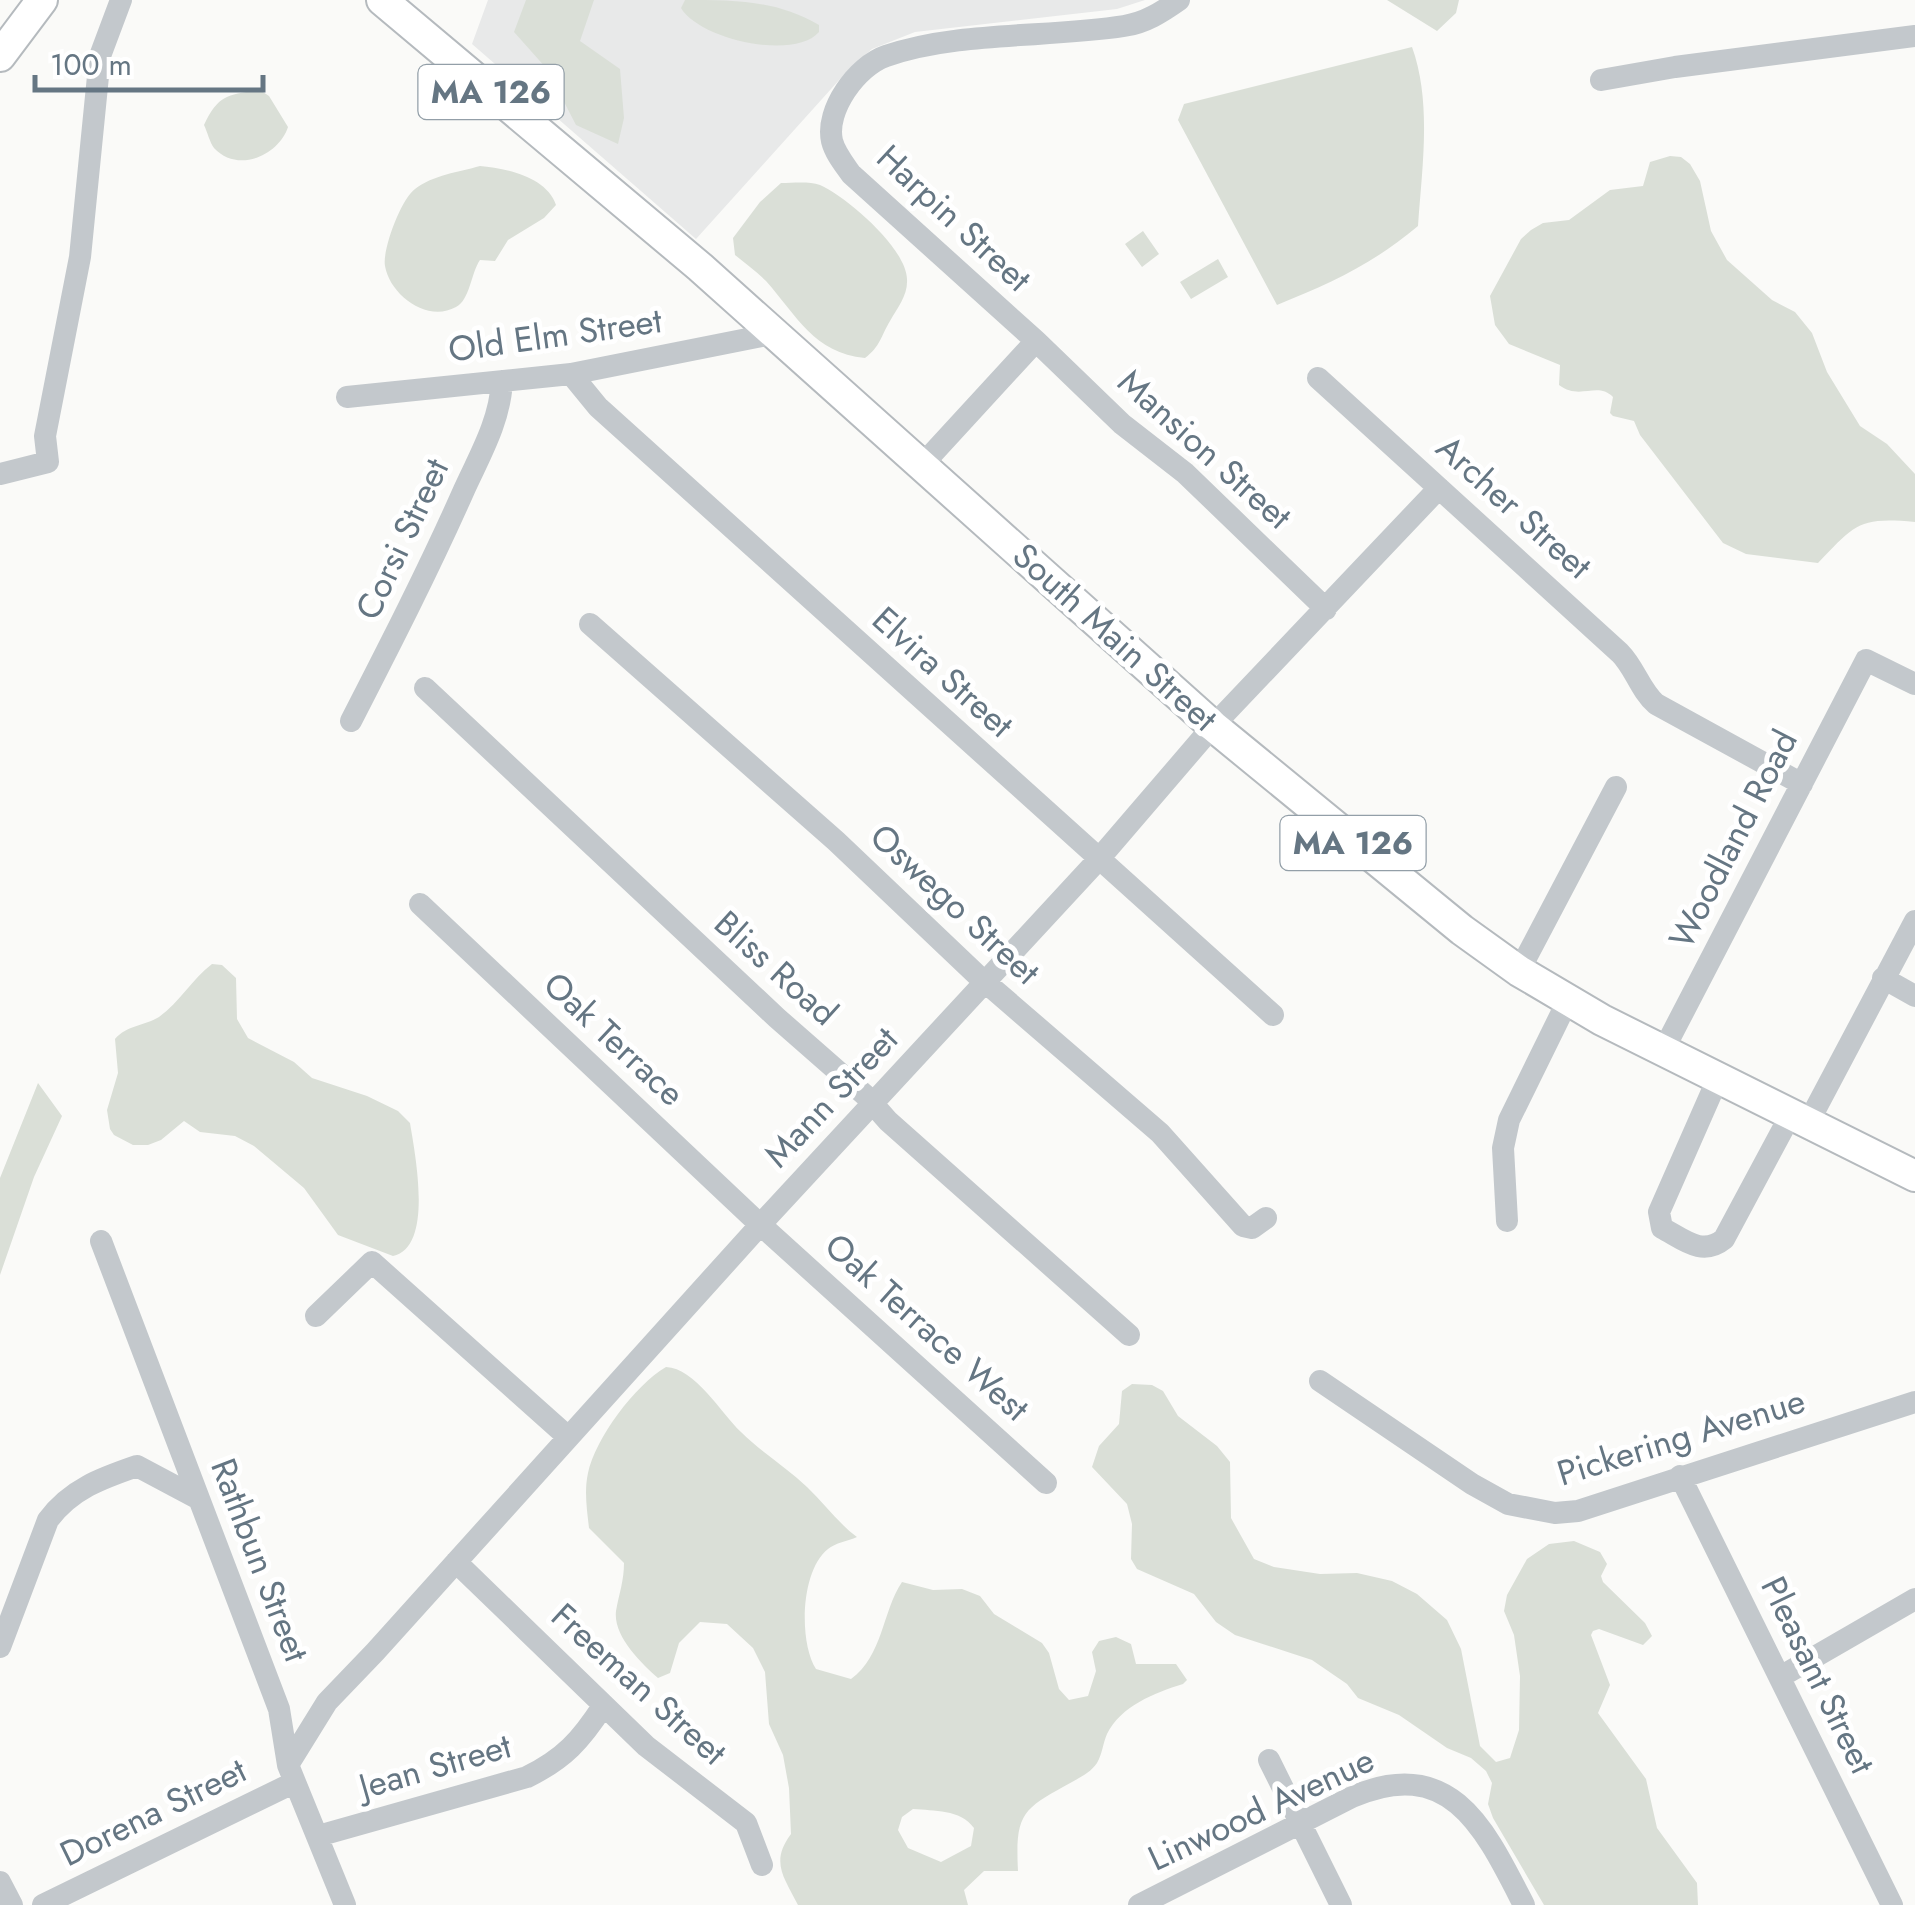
<svg xmlns="http://www.w3.org/2000/svg" width="1915" height="1905" font-family="Jost,sans-serif">
  <style>
    .built { fill: #e8e9e9 }
    .green { fill: #dadfd7; fill-rule: evenodd }
    .lines { fill: none; stroke-linecap: round; stroke-linejoin: round }
    .major-casing { stroke: #b5babe; stroke-width: 34 }
    .minor { stroke: #c3c8cc; stroke-width: 22 }
    .major { stroke: #fff; stroke-width: 30 }
    .labels { text-anchor: middle; stroke-width: 10; stroke-linejoin: round; paint-order: stroke }
    .shield { fill: #fff; stroke: #939fa8; stroke-width: 2.5 }
    .shield-label { font-size: 32px; font-weight: bold; fill: #657683 }
    .street-label { font-size: 35px; fill: #657683; stroke: #fff }
  </style>
  <rect width="100%" height="100%" fill="#fafaf8"/>
  <!-- built -->
  <path class="built" d="M488,0H1145L1117,9L915,32L872,49L849,69L696,239L472,44Z"/>
  <!-- green -->
  <path class="green" d="M526,0H594L580,41L620,69L624,118L618,144L576,125L547,69L514,32Z
    M685,0C735,0 776,0 819,25V32C794,61 699,39 681,8Z
    M1387,0H1459L1456,13L1437,31Z
    M1412,47C1432,102 1422,168 1418,226C1373,264 1331,283 1277,305L1178,120L1184,104Z
    M260,90L269,96L288,127C279,155 238,174 214,148C210,143 207,131 204,125C219,94 228,95 260,90Z
    M1670,156L1681,157L1690,164L1700,181L1711,231L1727,260L1772,300L1795,312L1812,333L1827,372L1860,426L1887,444L1915,474V522C1858,517 1856,524 1818,563L1746,554L1723,543L1640,435L1634,421L1613,416L1610,413L1613,397C1597,381 1580,401 1559,385L1560,365L1509,344L1495,325L1490,296L1521,239L1531,230L1543,223L1569,220L1610,190L1643,186L1650,162Z
    M480,166C505,168 547,177 556,205L544,218L508,240L495,261L480,260C471,273 470,300 456,307C427,323 390,295 385,266C382,250 401,199 415,189C433,175 459,172 480,166Z
    M781,183C793,183 809,181 820,185C847,197 906,248 907,279C908,295 898,307 890,321C881,336 880,347 865,358C814,353 797,316 766,281C757,272 745,263 735,255L733,238L760,202Z
    M1143,231L1159,254L1142,267L1125,244Z
    M1218,259L1228,277L1191,299L1180,282Z
    M212,964L222,965L236,978L237,1019L248,1038L294,1062L312,1078L367,1096L398,1111L410,1123C415,1154 434,1247 393,1256L338,1235L304,1188L254,1146L235,1136L200,1132L184,1121L161,1140L148,1145H133L114,1135L110,1129L107,1110L118,1073L115,1039C127,1025 144,1026 159,1017C180,1002 192,979 212,964Z
    M38,1083L62,1116L34,1177L0,1275V1178Z
    M666,1367C695,1368 721,1413 741,1432C761,1452 786,1467 807,1487C824,1503 839,1524 857,1537C848,1541 835,1543 828,1549C800,1571 799,1643 816,1669L851,1679C883,1656 882,1612 902,1582L933,1590L962,1589L980,1596L994,1614L1042,1643L1049,1653L1059,1689L1069,1700L1088,1696L1096,1671L1092,1652L1099,1641L1116,1637L1131,1644L1136,1664H1176L1187,1680L1183,1684C1154,1693 1121,1706 1107,1734C1103,1743 1102,1755 1097,1763C1091,1772 1081,1777 1072,1782C1023,1809 1015,1812 1018,1871H984L964,1890L968,1905H798C784,1877 770,1862 791,1834L789,1788L783,1755L769,1724L765,1672L753,1648L727,1624L700,1622L679,1643L670,1673L658,1678C641,1663 613,1636 616,1611C619,1594 624,1581 624,1563L589,1528C587,1510 584,1491 588,1473C595,1439 635,1385 666,1367ZM913,1809C934,1811 960,1809 974,1828L971,1846L941,1862L908,1848L898,1830L902,1817Z
    M1132,1384L1152,1385L1163,1391L1178,1416L1217,1446L1230,1462L1231,1518L1254,1559L1274,1567L1320,1574L1357,1573L1392,1581L1417,1594L1447,1620L1461,1649L1480,1746L1496,1762L1510,1758L1519,1730L1520,1676L1514,1635L1504,1611L1507,1595L1527,1559L1549,1544L1574,1541L1600,1552L1607,1564L1601,1576L1603,1582L1645,1623L1652,1636L1643,1645L1599,1629L1593,1631L1591,1635L1610,1685L1598,1713L1646,1779L1657,1828L1697,1883L1698,1905H1544L1493,1818L1488,1804L1492,1783L1486,1771L1471,1758L1447,1748L1399,1715L1358,1698L1347,1684L1312,1660L1235,1635L1216,1622L1194,1594L1137,1569L1131,1559L1132,1524L1127,1504L1092,1467L1099,1446L1119,1424L1122,1391Z"/>
  <g class="lines">
    <!-- major casing -->
    <g class="major-casing">
      <path id="major" d="M382,0L700,267L1213,726L1462,930L1519,971L1602,1020L1915,1176
        M0,56L42,0"/>
    </g>
    <!-- minor -->
    <path class="minor" d="M1601,80L1675,67L1915,36
      M1036,341L1122,424L1185,473L1326,609
      M571,374L598,407L1273,1015
      M1318,378L1620,653C1635,668 1640,690 1656,704L1802,784
      M347,397L571,374L772,334
      M922,465L1036,341L851,174C844,164 835,153 832,141C825,110 857,66 886,56C959,31 1047,38 1124,26C1145,23 1162,12 1179,0
      M0,474L48,462L45,436L80,257L100,56L121,0
      M590,624L836,841L977,975L1160,1133L1243,1226L1252,1228L1266,1218
      M425,688L777,1018L866,1096L888,1121L1129,1335
      M351,721C390,645 429,569 464,490C480,455 500,421 502,381
      M420,904L753,1218L1046,1483
      M1519,971L1616,787
      M1883,978L1915,996
      M1663,1051L1866,660L1915,684
      M1718,1078L1659,1212L1662,1228C1683,1239 1702,1257 1724,1239L1791,1114
      M1808,1123L1915,921
      M1507,1221L1503,1148L1509,1120L1568,1000
      M101,1241L279,1709L288,1765L345,1905
      M316,1316L372,1262L568,1437
      M1320,1381L1472,1484L1508,1504L1555,1513L1578,1511L1915,1402
      M1680,1476L1892,1905
      M456,1562L646,1746L746,1823L762,1865
      M0,1647L48,1520C71,1489 102,1478 137,1466L199,1499
      M1780,1677L1915,1599
      M1269,1760L1341,1905
      M288,1765L327,1702L375,1652L761,1224L1098,860L1213,726L1439,488
      M318,1836L527,1777C564,1759 581,1740 603,1706
      M0,1882L12,1905
      M43,1905L295,1782
      M1139,1905L1352,1797C1451,1754 1485,1829 1524,1905"/>
    <!-- major -->
    <use href="#major" class="major"/>
  </g>
  <g class="labels">
    <!-- shield labels -->
    <g class="shield">
      <rect x="418.5" y="65" width="145" height="54" rx="8"/>
      <rect x="1280.5" y="816" width="145" height="54" rx="8"/>
    </g>
    <g class="shield-label">
      <text x="491" y="103">MA 126</text>
      <text x="1353" y="854">MA 126</text>
    </g>
    <!-- street labels -->
    <g class="street-label">
      <text transform="translate(954 218) rotate(43)" y="12">Harpin Street</text>
      <text transform="translate(555 335) rotate(-8)" y="12">Old Elm Street</text>
      <text transform="translate(1205 449) rotate(42)" y="12">Mansion Street</text>
      <text transform="translate(1514 507) rotate(42)" y="12">Archer Street</text>
      <text transform="translate(402 539) rotate(-65)" y="12">Corsi Street</text>
      <text transform="translate(1115 637) rotate(42)" y="12">South Main Street</text>
      <text transform="translate(943 672) rotate(42)" y="12">Elvira Street</text>
      <text transform="translate(1733 839) rotate(-63)" y="12">Woodland Road</text>
      <text transform="translate(955 904) rotate(43)" y="12">Oswego Street</text>
      <text transform="translate(776 968) rotate(42)" y="12">Bliss Road</text>
      <text transform="translate(614 1039) rotate(43)" y="12">Oak Terrace</text>
      <text transform="translate(831 1097) rotate(-47)" y="12">Mann Street</text>
      <text transform="translate(927 1327) rotate(42)" y="12">Oak Terrace West</text>
      <text transform="translate(1681 1437) rotate(-17)" y="12">Pickering Avenue</text>
      <text transform="translate(260 1560) rotate(69)" y="12">Rathbun Street</text>
      <text transform="translate(1818 1675) rotate(64)" y="12">Pleasant Street</text>
      <text transform="translate(639 1684) rotate(42)" y="12">Freeman Street</text>
      <text transform="translate(435 1766) rotate(-16)" y="12">Jean Street</text>
      <text transform="translate(1261 1809) rotate(-25)" y="12">Linwood Avenue</text>
      <text transform="translate(153 1812) rotate(-26)" y="12">Dorena Street</text>
    </g>
  </g>
  <!-- scale -->
  <path d="M35 75v15h228v-15" fill="none" stroke="#657683" stroke-width="5"/>
  <text x="50" y="75" font-size="30" fill="#657683" stroke="#ffffff" stroke-width="8" paint-order="stroke">100 m</text>
</svg>
